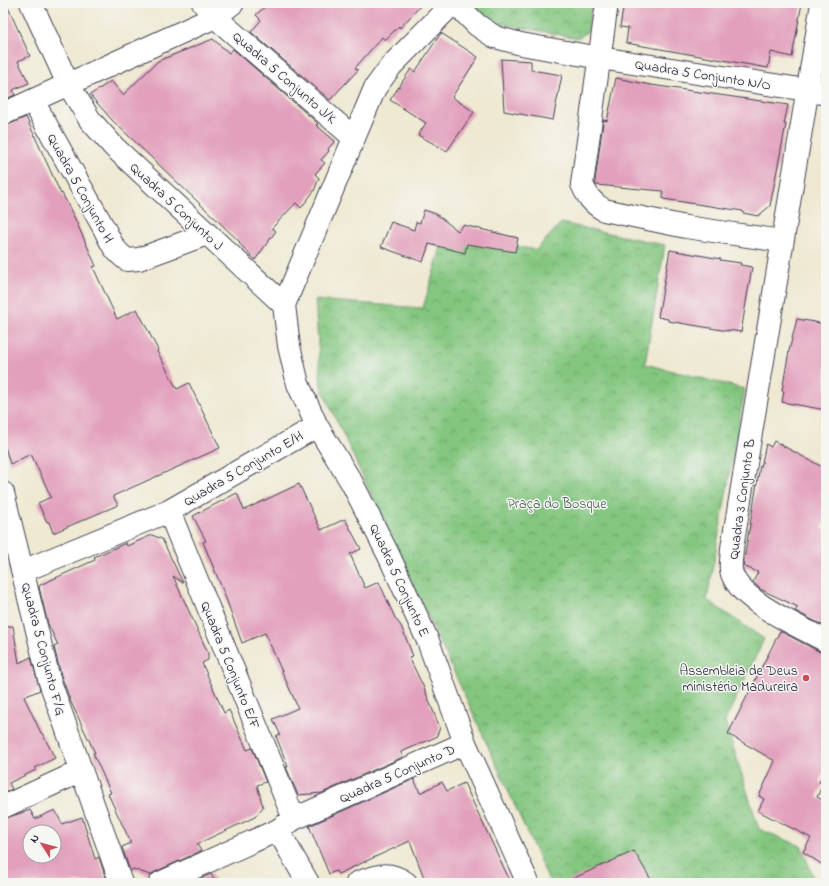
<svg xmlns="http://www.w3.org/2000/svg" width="829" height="886" font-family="'Indie Flower',sans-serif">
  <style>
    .park { fill: url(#park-crowns); stroke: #52745d }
    .building { fill: #e2a0bc; fill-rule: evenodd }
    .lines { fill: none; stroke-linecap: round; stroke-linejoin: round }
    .minor-casing { stroke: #414052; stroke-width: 24 }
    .minor { stroke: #fff; stroke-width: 22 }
    .poi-dot { fill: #d1495b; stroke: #f6f6f2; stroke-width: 1.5 }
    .labels { text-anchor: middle; stroke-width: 3; stroke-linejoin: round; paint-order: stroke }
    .street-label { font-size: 14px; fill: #22223b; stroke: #f6f6f2 }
    .park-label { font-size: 14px; fill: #445b53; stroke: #f6f6f2 }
    .poi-label { font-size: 14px; fill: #22223b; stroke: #f6f6f2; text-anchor: end }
  </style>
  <defs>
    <pattern id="park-crowns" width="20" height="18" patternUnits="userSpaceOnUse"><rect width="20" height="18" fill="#83c67f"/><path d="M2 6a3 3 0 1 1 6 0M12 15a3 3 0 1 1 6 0" fill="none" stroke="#6ba069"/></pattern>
  </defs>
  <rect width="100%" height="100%" fill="#f6f6f2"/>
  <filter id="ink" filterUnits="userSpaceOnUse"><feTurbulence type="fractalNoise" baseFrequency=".025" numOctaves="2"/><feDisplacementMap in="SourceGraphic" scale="8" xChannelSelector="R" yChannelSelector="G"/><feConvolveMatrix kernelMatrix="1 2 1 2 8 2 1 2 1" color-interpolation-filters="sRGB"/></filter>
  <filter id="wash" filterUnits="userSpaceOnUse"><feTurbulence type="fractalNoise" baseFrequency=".012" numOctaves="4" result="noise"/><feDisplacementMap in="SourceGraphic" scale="16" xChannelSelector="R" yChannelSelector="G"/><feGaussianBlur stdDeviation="0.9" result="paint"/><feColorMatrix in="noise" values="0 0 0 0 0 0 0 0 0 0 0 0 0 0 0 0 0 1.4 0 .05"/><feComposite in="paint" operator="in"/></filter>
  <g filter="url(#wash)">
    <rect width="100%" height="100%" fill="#efe9d2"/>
    <!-- park -->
    <path class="park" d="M469,3H593L588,31L578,38L502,24L484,17Z
      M561,223L665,245L645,364L745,389L707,600L764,639L725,721L759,829L801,846L816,883H550L466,698L321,387L315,300L423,308L445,233L536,250Z"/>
    <g id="blocks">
      <!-- building -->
      <path class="building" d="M3,3H6L30,56L18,61L29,83L13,90L15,95L3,100Z
        M269,3H423L400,28L399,26L385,40L382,37L355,68L358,70L330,100L251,32L261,20L256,15Z
        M624,3H802L792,57L771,52L768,68L626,43L628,28L620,27Z
        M441,33L478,57L452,97L474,112L447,151L418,135L426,123L390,100L411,69L415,72Z
        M213,39L229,53L233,49L315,121L318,124L316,125L335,141L328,149L329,151L321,160L325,163L315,174L319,178L314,191L301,208L296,203L272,228L276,231L255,260L239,243L240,242L112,120L90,95L111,81L123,95L158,61Z
        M501,59L531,61V70L562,75L553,120L504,111Z
        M616,78L651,85L788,105L784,124H786L770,206L758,216L743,213V211L663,199V191L596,185L595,182L603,122L604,120L607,121Z
        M26,117L61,194L62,193L75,219L96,266L93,267L117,319L137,309L158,350L157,351L177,389L189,383L220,448L113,496L118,505L53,533L49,522H47L38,503L51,497L31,454L10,464L3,440V126L8,125Z
        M424,210L436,214L458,231L463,225L518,238L515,252L467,244L465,253L429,244L423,262L381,247L391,222L414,230L416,222L420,223Z
        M670,250L721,259L720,260L741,263L740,265L752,267L741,332L728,330V331L668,321V319L658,317Z
        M797,319L826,324V410L782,402L784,391H782L789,351Z
        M774,441L826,469V519L821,528L826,530V627L795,611L798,607L760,589L753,582L758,572L743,566L760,466L761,467L766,444L771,447Z
        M299,484L321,530L345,519L361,549L350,554L365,588L379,582L395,618L401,626L413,656L409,657L424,688L440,728L436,737L401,752L403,757L322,793L298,795L286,767H288L276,736L280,734L273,719L298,708L265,633L242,643L224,593L203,542L206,541L193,516L237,493L244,510Z
        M152,535L162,539L183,583L173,576L208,653V660L202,663L224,713L229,710L247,750L252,748L266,782L257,785L263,807L255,817L197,844L201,851L155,872L150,875L133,869L130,871L122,847L131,843L108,794L111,793L93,753H95L70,700L61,675L54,647L58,645L48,624L39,587L40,585L95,560L94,557L126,543L127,546Z
        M13,626L19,663L31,657L40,690L24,697L41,733H42L55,758L35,768L36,770L9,783L12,789L3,793V627Z
        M780,631L820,652L826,653V767L819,782L823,784L817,797L826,802V867L803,852L811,838L758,811L764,799L759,796L775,761L728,734Z
        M414,779L420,793L442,782L447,791L464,783L511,883H426L410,841L338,874L336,871L329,874L309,826Z
        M30,810L35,819L55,810L62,824L82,817L95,859L99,857L107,882L3,883V819ZM30,832H54V856H30Z
        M634,851L653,883H563Z
        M211,874L216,883H191Z"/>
    </g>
  </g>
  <g filter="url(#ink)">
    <use href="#blocks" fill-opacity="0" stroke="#414052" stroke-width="1"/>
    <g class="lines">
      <!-- minor casing -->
      <g class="minor-casing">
        <path id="minor" d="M31,3L68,84L90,120L114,147L284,305
          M203,3L215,17L354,138
          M455,3L477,25L495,37L521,44L600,58L807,90L826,94
          M607,3L582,184C587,196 592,203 604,210L686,227L782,241
          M822,3L732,548C732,555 730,563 731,570C736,600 801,627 826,641
          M33,101L105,230C112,245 114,250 127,260L139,259L207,234
          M3,114L215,17L233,3
          M284,305L289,346L298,384L317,426L352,483L389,556L428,641L465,743L528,883
          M284,305L375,88L391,66L453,3
          M3,493L49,679L121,883
          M169,511L294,819
          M23,571L169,511L317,426
          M3,807L81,771
          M278,830L308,883
          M160,883L278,830L294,819L465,743
          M357,883C376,876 388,870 406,883"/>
      </g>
      <!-- minor -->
      <use href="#minor" class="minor"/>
    </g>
  </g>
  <!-- markers -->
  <circle class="poi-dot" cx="806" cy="678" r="4"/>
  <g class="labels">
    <!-- street labels -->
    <g class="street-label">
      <text transform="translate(703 74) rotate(9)" y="5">Quadra 5 Conjunto N/O</text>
      <text transform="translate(285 77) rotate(41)" y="5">Quadra 5 Conjunto J/K</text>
      <text transform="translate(81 188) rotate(61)" y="5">Quadra 5 Conjunto H</text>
      <text transform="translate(177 206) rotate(43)" y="5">Quadra 5 Conjunto J</text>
      <text transform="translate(243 468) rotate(-30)" y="5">Quadra 5 Conjunto E/H</text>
      <text transform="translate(741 499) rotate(-82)" y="5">Quadra 3 Conjunto B</text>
      <text transform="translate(400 580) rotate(65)" y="5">Quadra 5 Conjunto E</text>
      <text transform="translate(44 649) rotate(75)" y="5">Quadra 5 Conjunto F/G</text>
      <text transform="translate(231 665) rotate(68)" y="5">Quadra 5 Conjunto E/F</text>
      <text transform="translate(397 773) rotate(-24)" y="5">Quadra 5 Conjunto D</text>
    </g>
    <!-- park labels -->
    <g class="park-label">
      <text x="557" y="508">Praça do Bosque</text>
    </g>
    <!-- poi labels -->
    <g class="poi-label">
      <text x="798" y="675">Assembleia de Deus<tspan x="798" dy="16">ministério Madureira</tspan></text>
    </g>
  </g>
  <!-- margin -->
  <rect width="829" height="886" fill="none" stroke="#f6f6f2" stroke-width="16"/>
  <!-- north arrow -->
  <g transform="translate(42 844) rotate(306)"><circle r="19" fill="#f6f6f2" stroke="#a1a1a9"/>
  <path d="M0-3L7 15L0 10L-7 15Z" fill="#d1495b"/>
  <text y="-6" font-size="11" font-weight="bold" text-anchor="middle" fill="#22223b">N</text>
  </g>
</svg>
